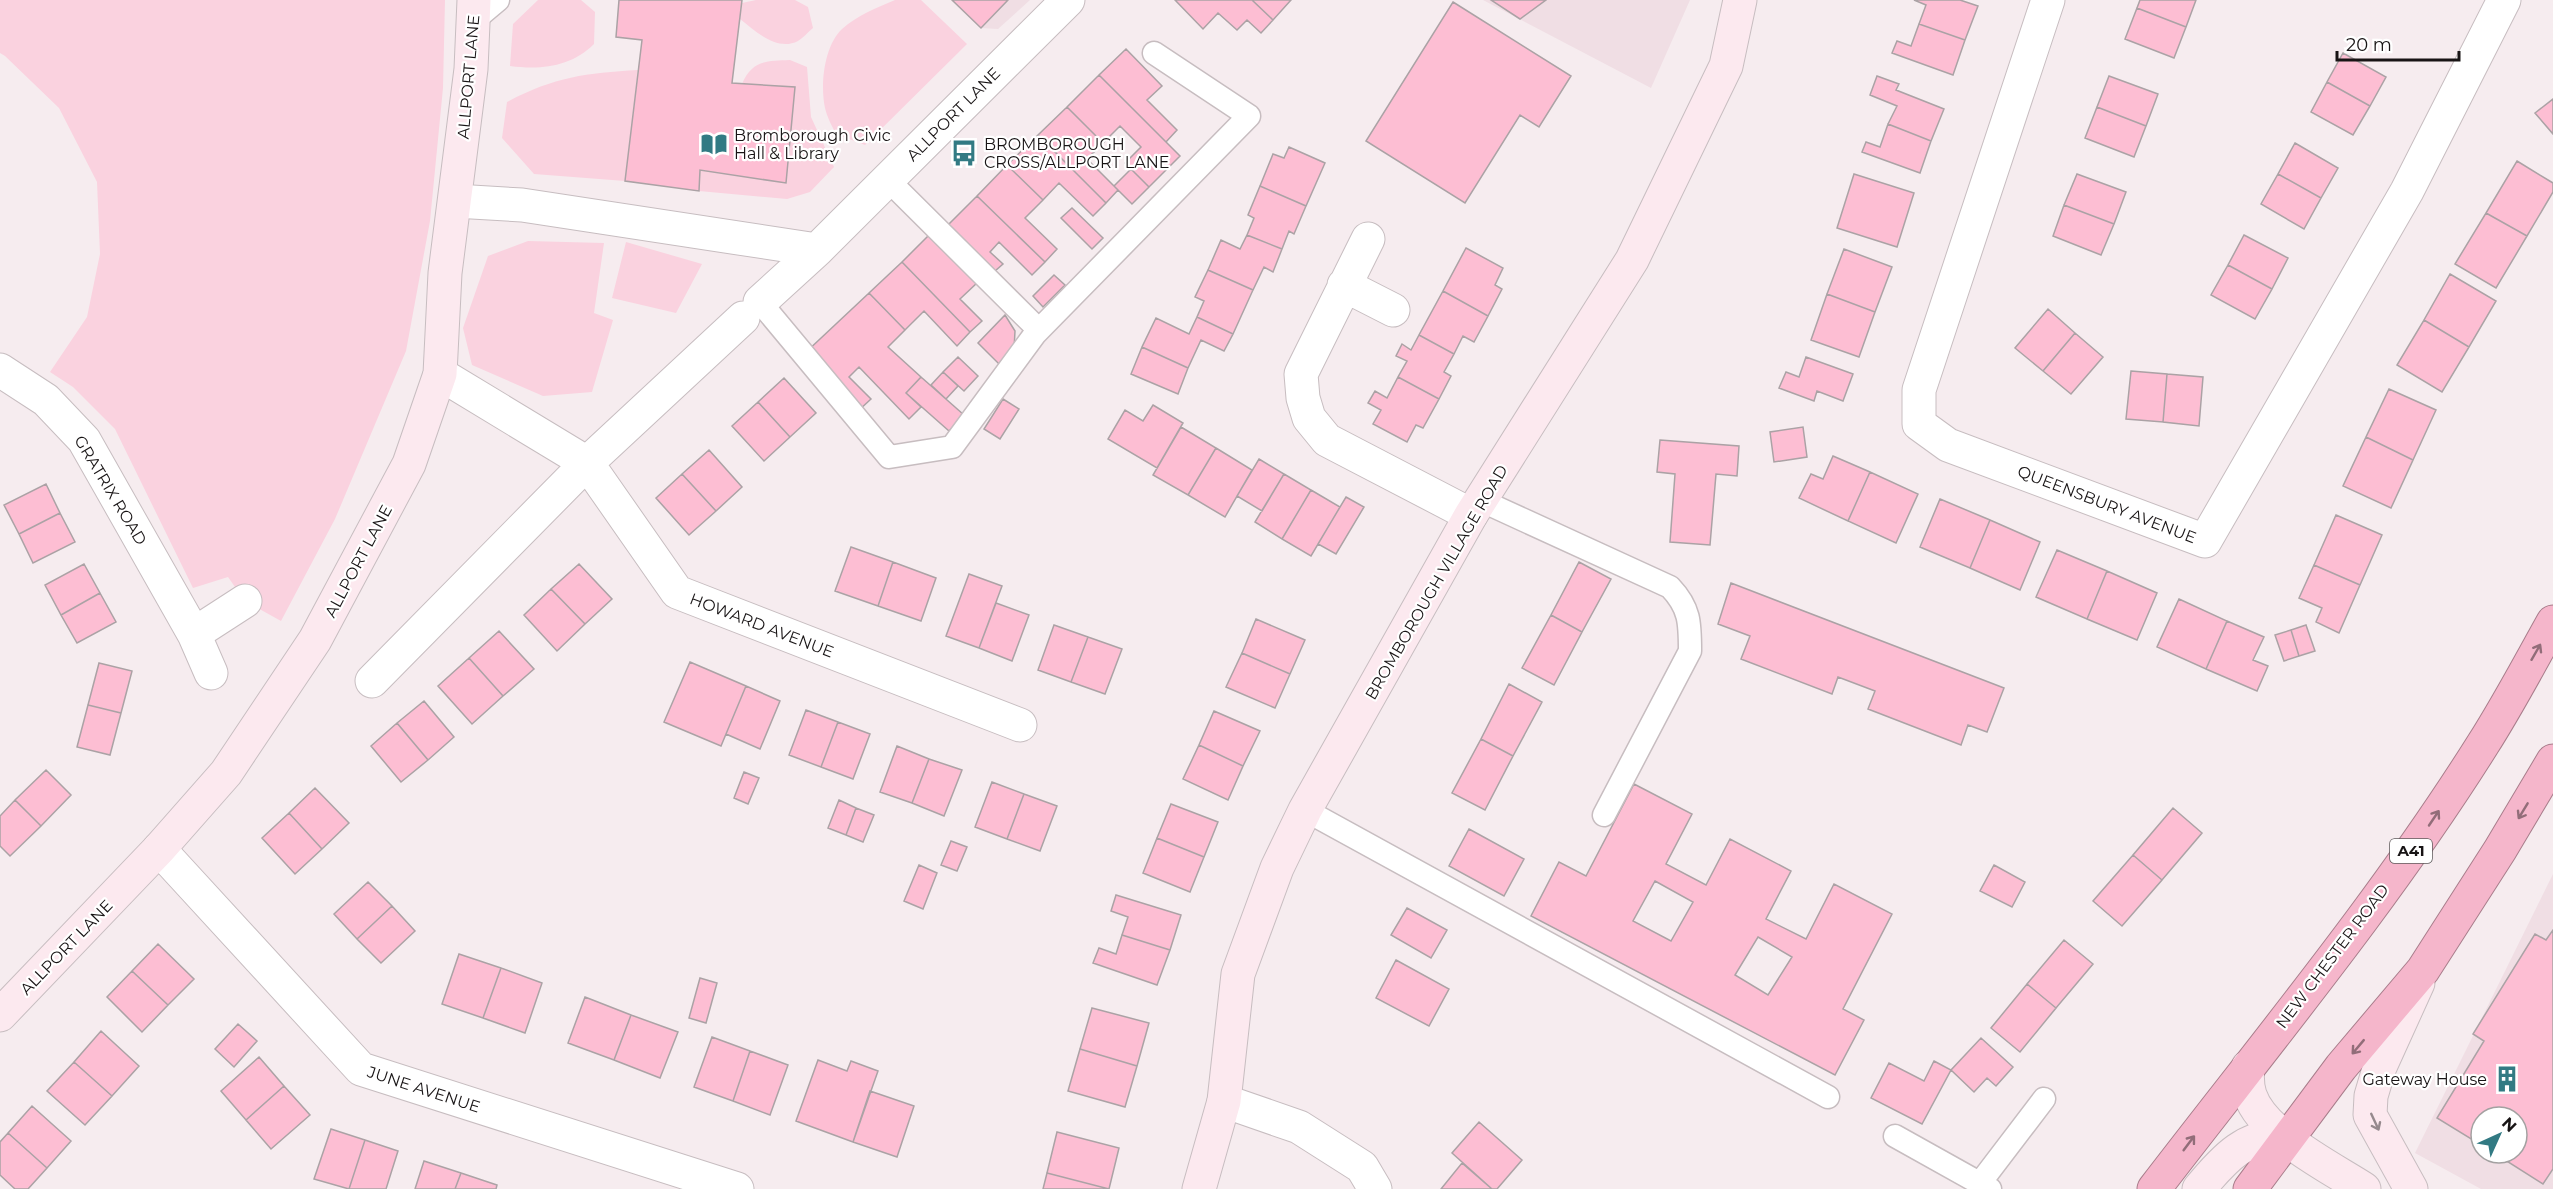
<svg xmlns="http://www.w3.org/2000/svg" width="2553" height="1189" font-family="Montserrat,sans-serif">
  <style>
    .built { fill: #f0dee4; fill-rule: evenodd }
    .green { fill: #fad2df }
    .building { fill: #fdbed3; stroke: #aba2a5; stroke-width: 1.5; fill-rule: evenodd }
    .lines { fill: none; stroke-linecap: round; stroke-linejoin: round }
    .lane-casing { stroke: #c7bdc0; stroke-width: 25 }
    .street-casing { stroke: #c7bdc0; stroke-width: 35 }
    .secondary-casing { stroke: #c7bdc0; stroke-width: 35 }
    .highway-casing { stroke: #a87d8b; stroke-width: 35 }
    .lane { stroke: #fff; stroke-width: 22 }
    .street { stroke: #fff; stroke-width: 33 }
    .secondary { stroke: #fce9ef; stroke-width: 33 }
    .highway { stroke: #f5b6cb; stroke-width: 33 }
    .oneway { stroke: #926d79 }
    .oneway2 { stroke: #95898d }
    .labels { text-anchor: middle; stroke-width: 4.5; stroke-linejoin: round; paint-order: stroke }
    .shield { fill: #fff; stroke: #5d5a5b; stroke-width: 1.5 }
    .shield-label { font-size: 15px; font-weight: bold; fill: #181415 }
    .street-label { font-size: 16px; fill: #181415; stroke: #fff }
    .poi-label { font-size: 16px; fill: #181415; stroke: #fff; text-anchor: start }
  </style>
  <rect width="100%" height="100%" fill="#f6ecef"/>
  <!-- built -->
  <path class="built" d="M952,0H1030L998,29L981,28Z
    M1483,0H1690L1651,88Z
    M2553,874V1189H2481L2415,1153ZM2481,1117H2517V1153H2481Z"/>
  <!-- green -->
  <path class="green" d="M0,0H445L443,88L430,221L406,351L335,519L281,621L245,601L228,577L193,588L115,429L73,387L50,372L87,317L100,254L97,182L59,108L5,56L0,53Z
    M538,0H581L595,12L594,44C571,67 541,70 510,66L513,24Z
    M756,0H795L808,7L813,28C808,32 803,38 798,41C777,52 755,31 740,19L742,3Z
    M895,0H921L967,44L865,145L836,134C832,126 827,117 825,108C820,85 824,46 842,29C858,15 876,8 895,0Z
    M790,60L807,67L811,117L834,167L810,192L787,199L699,191L700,170L786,182L795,88L742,84C752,60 767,61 790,60Z
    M638,70L625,181L534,174L502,138L507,102C554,77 586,73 638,70Z
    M528,241L604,243L594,313L613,320L592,392L543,396L472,365L463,328L488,256Z
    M626,242L702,264L676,313L612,298Z"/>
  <!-- building -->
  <path class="building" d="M619,0H742L732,83L795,87L786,183L700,170L699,191L625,181L642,40L616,37Z
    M952,0H1008L981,28Z
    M1175,0H1252L1273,20L1261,33L1247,20L1237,30L1218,13L1203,29Z
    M1252,0H1291L1273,20Z
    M1491,0H1546L1520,19Z
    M1960,0L1978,6L1965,40L1919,24L1926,5L1914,0Z
    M2140,0H2196L2186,27L2137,8Z
    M1453,2L1571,76L1539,127L1520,115L1465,203L1366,141Z
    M2137,8L2186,27L2174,58L2125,39Z
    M1919,24L1965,40L1953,75L1892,53L1897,41L1911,46Z
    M1126,49L1162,86L1147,100L1177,130L1166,142L1099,75Z
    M2343,53L2386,77L2370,106L2327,82Z
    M1099,75L1180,156L1149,187L1125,163L1141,147L1120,126L1103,143L1067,107Z
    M1877,76L1899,84L1896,90L1944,109L1931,141L1888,124L1897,106L1870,95Z
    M2109,76L2158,94L2146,126L2097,107Z
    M2327,82L2370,106L2353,135L2311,112Z
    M2553,99V134L2535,113Z
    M1067,107L1103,143L1087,159L1118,190L1106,203L1038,135Z
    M2097,107L2146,126L2134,157L2085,138Z
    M1888,124L1931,141L1920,173L1862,152L1866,142L1880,147Z
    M1038,135L1106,203L1093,216L1059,183L1043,200L1007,165Z
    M2295,143L2338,168L2321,198L2278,174Z
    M1289,147L1325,163L1306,206L1260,186L1273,154L1284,158Z
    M2517,161L2553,183V192L2527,236L2486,213Z
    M1007,165L1043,200L1025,218L1057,249L1045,262L977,196Z
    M1131,169L1149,187L1132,204L1114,186Z
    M1854,174L1914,193L1897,247L1837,228Z
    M2077,174L2126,192L2114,224L2064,205Z
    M2278,174L2321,198L2304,229L2261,204Z
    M1260,186L1306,206L1294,234L1289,231L1282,249L1247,235L1254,218L1248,215Z
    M977,196L1045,262L1032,275L999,242L990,252L1003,264L995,271L948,225Z
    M2064,205L2114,224L2101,255L2053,236Z
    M1072,208L1103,238L1092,249L1061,218Z
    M2486,213L2527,236L2496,288L2455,264Z
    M931,233L978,282L960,299L982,321L970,332L902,262Z
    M1247,235L1282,249L1273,272L1264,267L1253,290L1208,270L1221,240L1240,249Z
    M2244,235L2288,258L2272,289L2228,265Z
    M1466,248L1503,268L1495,285L1502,289L1488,316L1443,291Z
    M1844,249L1892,267L1875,312L1827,294Z
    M902,262L970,332L957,346L924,311L905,330L869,293Z
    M2228,265L2272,289L2255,319L2211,295Z
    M1208,270L1253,290L1233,334L1197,317L1204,301L1195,297Z
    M2450,274L2496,301L2469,347L2424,320Z
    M1054,275L1065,285L1043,307L1033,296Z
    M1443,291L1488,316L1474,342L1463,336L1454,354L1419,335Z
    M869,293L905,330L888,347L921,377L906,393L921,407L909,419L859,367L849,377L871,399L858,411L804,354Z
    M1827,294L1875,312L1859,357L1811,340Z
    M2048,309L2075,333L2043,371L2015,348Z
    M1005,315L1015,331L1014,350L1001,366L978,343Z
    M1197,317L1233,334L1224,351L1201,340L1188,368L1142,347L1156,318L1189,334Z
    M2424,320L2469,347L2442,392L2397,365Z
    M2075,333L2103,357L2071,394L2043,371Z
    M1419,335L1454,354L1444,372L1451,376L1439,399L1398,377L1407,361L1396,356L1402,344L1411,350Z
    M1142,347L1188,368L1178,394L1131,374Z
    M958,357L978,376L964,391L943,372Z
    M1806,357L1853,374L1843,401L1817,391L1814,401L1779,388L1786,372L1799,377Z
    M2131,371L2167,374L2163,422L2126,419Z
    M943,372L958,386L946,399L931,385Z
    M2167,374L2203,377L2199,426L2163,422Z
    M921,377L964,415L949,431L906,393Z
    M1398,377L1439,399L1423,428L1416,425L1407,442L1373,424L1381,410L1368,403L1375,391L1387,398Z
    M784,378L816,413L790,437L758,402Z
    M2389,389L2436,410L2413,460L2366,437Z
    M1003,399L1019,409L1000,439L984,429Z
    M758,402L790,437L764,461L732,426Z
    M1153,405L1183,423L1157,468L1108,439L1125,410L1143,421Z
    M1181,427L1216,448L1188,495L1153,475Z
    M1803,427L1807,457L1774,462L1770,432Z
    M2366,437L2413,460L2391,508L2343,486Z
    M1660,440L1739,446L1737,476L1716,474L1710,545L1670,542L1675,474L1657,472Z
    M1216,448L1252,470L1225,517L1188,495Z
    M709,450L742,487L716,511L682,474Z
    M1833,456L1870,472L1848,521L1799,498L1811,474L1823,479Z
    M1259,459L1284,474L1262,511L1237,496Z
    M1870,472L1918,494L1896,543L1848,521Z
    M682,474L716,511L689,535L656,498Z
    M1284,474L1311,490L1282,539L1255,522Z
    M46,484L60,513L19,534L4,505Z
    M1311,490L1340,507L1311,556L1282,539Z
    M1346,497L1364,507L1336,554L1318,544Z
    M1940,499L1990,520L1970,568L1920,547Z
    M60,513L75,542L33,563L19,534Z
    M2336,515L2382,535L2360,585L2314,565Z
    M1990,520L2040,542L2020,590L1970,568Z
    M851,547L893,562L878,606L835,591Z
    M2057,550L2107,571L2087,619L2036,597Z
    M893,562L936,578L921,621L878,606Z
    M1579,562L1611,579L1582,632L1551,615Z
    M84,564L100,593L61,615L45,585Z
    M579,564L612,599L585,624L551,589Z
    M2314,565L2360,585L2339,633L2316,622L2322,608L2299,598Z
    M2107,571L2157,593L2137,640L2087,619Z
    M969,574L1002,586L979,648L946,636Z
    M1731,583L2004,688L1987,732L1968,725L1961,745L1868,709L1875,691L1838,677L1832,694L1741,659L1750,636L1718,624Z
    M551,589L585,624L557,651L524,615Z
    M100,593L116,622L77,643L61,615Z
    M2179,599L2227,621L2206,669L2157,647Z
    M996,603L1029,615L1012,661L979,648Z
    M1551,615L1582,632L1554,685L1522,668Z
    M1256,619L1305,640L1290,674L1242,653Z
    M2227,621L2264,637L2253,660L2268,666L2257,691L2206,669Z
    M1054,625L1088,637L1071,682L1038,670Z
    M2306,625L2315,651L2299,656L2291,630Z
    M2291,630L2299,656L2284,661L2275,635Z
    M499,631L534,669L503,696L469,658Z
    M1088,637L1122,649L1105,694L1071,682Z
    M1242,653L1290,674L1275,708L1226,687Z
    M469,658L503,696L472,724L438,686Z
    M690,662L746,686L721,746L664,722Z
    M99,663L132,671L121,713L88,705Z
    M1509,684L1542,702L1513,756L1481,739Z
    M746,686L780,701L760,749L726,734Z
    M424,701L454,737L428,760L397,723Z
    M88,705L121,713L110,755L77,747Z
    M806,710L838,722L821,767L789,755Z
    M1214,711L1260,731L1243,766L1199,745Z
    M838,722L870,734L853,779L821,767Z
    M397,723L428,760L401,782L371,746Z
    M1481,739L1513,756L1485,810L1452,793Z
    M1199,745L1243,766L1228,800L1183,779Z
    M897,746L929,759L912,803L880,792Z
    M929,759L962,770L944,816L912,803Z
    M46,770L71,795L41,826L15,800Z
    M744,772L759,778L748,804L734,798Z
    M992,782L1024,794L1007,839L975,827Z
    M1634,784L1692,814L1666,864L1706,885L1730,839L1791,871L1766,919L1806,939L1834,884L1892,914L1843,1009L1864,1020L1835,1075L1531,916L1559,862L1586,876ZM1655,881L1693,902L1671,941L1633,921ZM1758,937L1792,957L1768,995L1735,975Z
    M315,788L349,823L322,849L289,813Z
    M1024,794L1057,806L1040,851L1007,839Z
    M15,800L41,826L10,856L0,846V816Z
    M839,800L856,808L846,835L828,828Z
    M1171,804L1218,822L1204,857L1157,838Z
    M856,808L874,815L863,842L846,835Z
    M2173,808L2202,833L2162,880L2133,855Z
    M289,813L322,849L295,874L262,838Z
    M1469,829L1524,859L1504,896L1449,866Z
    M1157,838L1204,857L1190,892L1143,873Z
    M951,841L967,847L957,871L941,865Z
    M2133,855L2162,880L2122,926L2093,901Z
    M919,865L937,873L923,909L904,901Z
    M1994,865L2025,882L2012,907L1980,891Z
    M368,882L392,906L357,939L334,914Z
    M1116,895L1181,915L1170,950L1122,935L1128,917L1111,911Z
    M392,906L415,931L381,963L357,939Z
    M1407,908L1447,930L1431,958L1391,935Z
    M2553,930V1169L2543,1184L2494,1153H2517V1117H2481V1145L2437,1118L2484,1041L2473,1034L2535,934L2546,940Z
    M1122,935L1170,950L1157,985L1093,963L1099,948L1116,954Z
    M2064,940L2093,964L2056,1008L2027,984Z
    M158,944L194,979L168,1005L132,971Z
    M459,954L501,968L483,1018L442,1004Z
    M1396,960L1449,989L1429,1026L1376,998Z
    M501,968L542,983L525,1033L483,1018Z
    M132,971L168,1005L142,1032L107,997Z
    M700,978L717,983L706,1023L689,1018Z
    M2027,984L2056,1008L2020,1052L1991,1028Z
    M585,997L631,1015L614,1060L568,1043Z
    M1092,1008L1149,1023L1137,1066L1080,1049Z
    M631,1015L678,1032L660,1078L614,1060Z
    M238,1024L257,1041L234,1067L215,1049Z
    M101,1031L139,1066L112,1096L74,1062Z
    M712,1037L750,1051L733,1101L694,1087Z
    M1981,1038L2013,1067L1996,1086L1987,1078L1974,1092L1951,1070Z
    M1080,1049L1137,1066L1125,1107L1068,1091Z
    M750,1051L788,1065L770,1115L733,1101Z
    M259,1057L284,1086L246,1120L221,1091Z
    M818,1060L847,1071L851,1061L878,1071L853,1142L796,1121Z
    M1934,1061L1951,1070L1922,1124L1871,1098L1889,1063L1924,1081Z
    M74,1062L112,1096L85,1125L47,1091Z
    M284,1086L310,1115L271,1149L246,1120Z
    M870,1091L914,1106L897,1157L853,1142Z
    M32,1106L71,1141L47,1168L8,1133Z
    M1479,1122L1522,1160L1497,1189H1492L1452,1153Z
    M331,1129L365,1140L349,1189L314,1179Z
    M1057,1132L1119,1148L1109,1189L1047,1173Z
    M8,1133L47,1168L28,1189H15L0,1175V1142Z
    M365,1140L398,1151L386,1189H349Z
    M424,1161L461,1173L455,1189H415Z
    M1462,1163L1492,1189H1441Z
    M461,1173L497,1185L496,1189H455Z
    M1047,1173L1109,1189H1043Z"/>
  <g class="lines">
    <!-- lane casing -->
    <g class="lane-casing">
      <path id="lane" d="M473,21L498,0
        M888,180L1039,330
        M760,302L889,457L952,447L1035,334L1249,116L1154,53
        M1480,500L1670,587C1690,608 1690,623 1690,651L1604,815
        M1305,810L1828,1097
        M1895,1136L1990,1189
        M1980,1183L2044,1099"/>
    </g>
    <!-- street casing -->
    <g class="street-casing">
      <path id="street" d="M2048,0L1919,390V424L1948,445L2205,541L2407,191L2504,0
        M455,201L522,205L817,250
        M1368,239L1301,374L1303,398L1309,418L1327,440L1471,515
        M1344,285L1393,310
        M760,302L817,250L1068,0
        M0,370L46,400L84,440L194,634L211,673
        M440,374L587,463L677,592L1020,725
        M194,634L245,601
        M372,681L587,463L743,318
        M159,849L361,1069L737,1189
        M1224,1101L1299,1127L1362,1167L1375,1189"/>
    </g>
    <!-- secondary casing -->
    <g class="secondary-casing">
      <path id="secondary" d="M0,1015L159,849L226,773L315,640L409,464L440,374L445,273L471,69L474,0
        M2248,1067C2247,1076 2247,1086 2250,1095C2263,1134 2330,1167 2364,1189
        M1199,1189L1224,1101L1238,974L1277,868L1305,810L1471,515L1632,260L1726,66L1740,0
        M2199,1189C2221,1162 2250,1128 2288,1140
        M2411,1189L2370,1115L2371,1096L2379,1069L2418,983"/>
    </g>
    <!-- highway casing -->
    <g class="highway-casing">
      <path id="highway" d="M2154,1189C2266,1043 2385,900 2483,744C2508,705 2530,663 2553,622
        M2250,1189L2341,1067L2423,970L2500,850L2553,761"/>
    </g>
    <!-- lane -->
    <use href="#lane" class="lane"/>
    <!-- street -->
    <use href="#street" class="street"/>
    <!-- secondary -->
    <use href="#secondary" class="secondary"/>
    <!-- highway -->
    <use href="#highway" class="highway"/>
  </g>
  <!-- one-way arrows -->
  <defs><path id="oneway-shaft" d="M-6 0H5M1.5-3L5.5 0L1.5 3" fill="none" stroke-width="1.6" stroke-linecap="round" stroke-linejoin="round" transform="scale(1.5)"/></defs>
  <g class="oneway">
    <use href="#oneway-shaft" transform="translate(2536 652) rotate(-60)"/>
    <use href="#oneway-shaft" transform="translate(2523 811) rotate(121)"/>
    <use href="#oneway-shaft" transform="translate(2434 818) rotate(-56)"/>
    <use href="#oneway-shaft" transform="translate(2358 1047) rotate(130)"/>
    <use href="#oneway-shaft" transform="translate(2189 1143) rotate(-53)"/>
  </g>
  <use class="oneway2" href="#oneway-shaft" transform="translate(2375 1122) rotate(65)"/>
  <!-- icons -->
  <defs>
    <g id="library-bare" transform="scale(2.07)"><path d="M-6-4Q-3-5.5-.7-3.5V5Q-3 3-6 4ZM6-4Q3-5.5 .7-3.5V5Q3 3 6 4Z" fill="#327a83" stroke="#fff" stroke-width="2.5" paint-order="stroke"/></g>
    <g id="bus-bare" transform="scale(2.07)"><path d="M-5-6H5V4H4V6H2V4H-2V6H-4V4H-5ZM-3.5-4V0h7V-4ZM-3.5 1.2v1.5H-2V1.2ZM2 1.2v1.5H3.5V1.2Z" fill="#327a83" stroke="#fff" stroke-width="2.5" paint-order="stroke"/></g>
    <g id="building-bare" transform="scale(2.07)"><path d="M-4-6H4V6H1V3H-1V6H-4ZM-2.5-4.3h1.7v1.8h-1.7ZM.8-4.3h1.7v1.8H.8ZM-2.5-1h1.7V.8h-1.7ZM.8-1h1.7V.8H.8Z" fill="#327a83" stroke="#fff" stroke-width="2.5" paint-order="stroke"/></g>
  </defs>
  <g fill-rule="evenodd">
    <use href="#library-bare" x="714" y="144"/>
    <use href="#bus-bare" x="964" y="153"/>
    <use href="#building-bare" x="2507" y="1079"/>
  </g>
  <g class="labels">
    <!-- shield labels -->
    <rect class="shield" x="2390" y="839" width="42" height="24" rx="4.5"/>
    <g class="shield-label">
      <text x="2411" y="856">A41</text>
    </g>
    <!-- street labels -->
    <g class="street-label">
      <text transform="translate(468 77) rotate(-85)" y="6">ALLPORT LANE</text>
      <text transform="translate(953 114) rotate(-45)" y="6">ALLPORT LANE</text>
      <text transform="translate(111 490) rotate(59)" y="6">GRATRIX ROAD</text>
      <text transform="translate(2107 504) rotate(21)" y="6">QUEENSBURY AVENUE</text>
      <text transform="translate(358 561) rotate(-62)" y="6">ALLPORT LANE</text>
      <text transform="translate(1436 582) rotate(-60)" y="6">BROMBOROUGH VILLAGE ROAD</text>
      <text transform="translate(762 625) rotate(21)" y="6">HOWARD AVENUE</text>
      <text transform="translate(66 947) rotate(-46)" y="6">ALLPORT LANE</text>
      <text transform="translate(2332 956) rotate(-53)" y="6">NEW CHESTER ROAD</text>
      <text transform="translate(424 1089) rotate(18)" y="6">JUNE AVENUE</text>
    </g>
    <!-- poi labels -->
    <g class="poi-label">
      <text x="734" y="141">Bromborough Civic<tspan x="734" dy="18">Hall &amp; Library</tspan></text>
      <text x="984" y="150">BROMBOROUGH<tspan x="984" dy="18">CROSS/ALLPORT LANE</tspan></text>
      <text x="2487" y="1085" text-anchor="end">Gateway House</text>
    </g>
  </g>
  <!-- north arrow -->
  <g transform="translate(2499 1135) rotate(45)"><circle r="28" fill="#ffffff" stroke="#a3a1a1" stroke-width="1.5"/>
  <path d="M0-4.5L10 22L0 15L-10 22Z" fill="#327a83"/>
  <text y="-9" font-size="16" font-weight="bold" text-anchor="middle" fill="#181415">N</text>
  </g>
  <!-- scale -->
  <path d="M2337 51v9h122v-9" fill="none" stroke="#181415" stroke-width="3"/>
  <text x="2346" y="51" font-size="18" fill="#181415" stroke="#ffffff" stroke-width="4.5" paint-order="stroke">20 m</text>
</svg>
